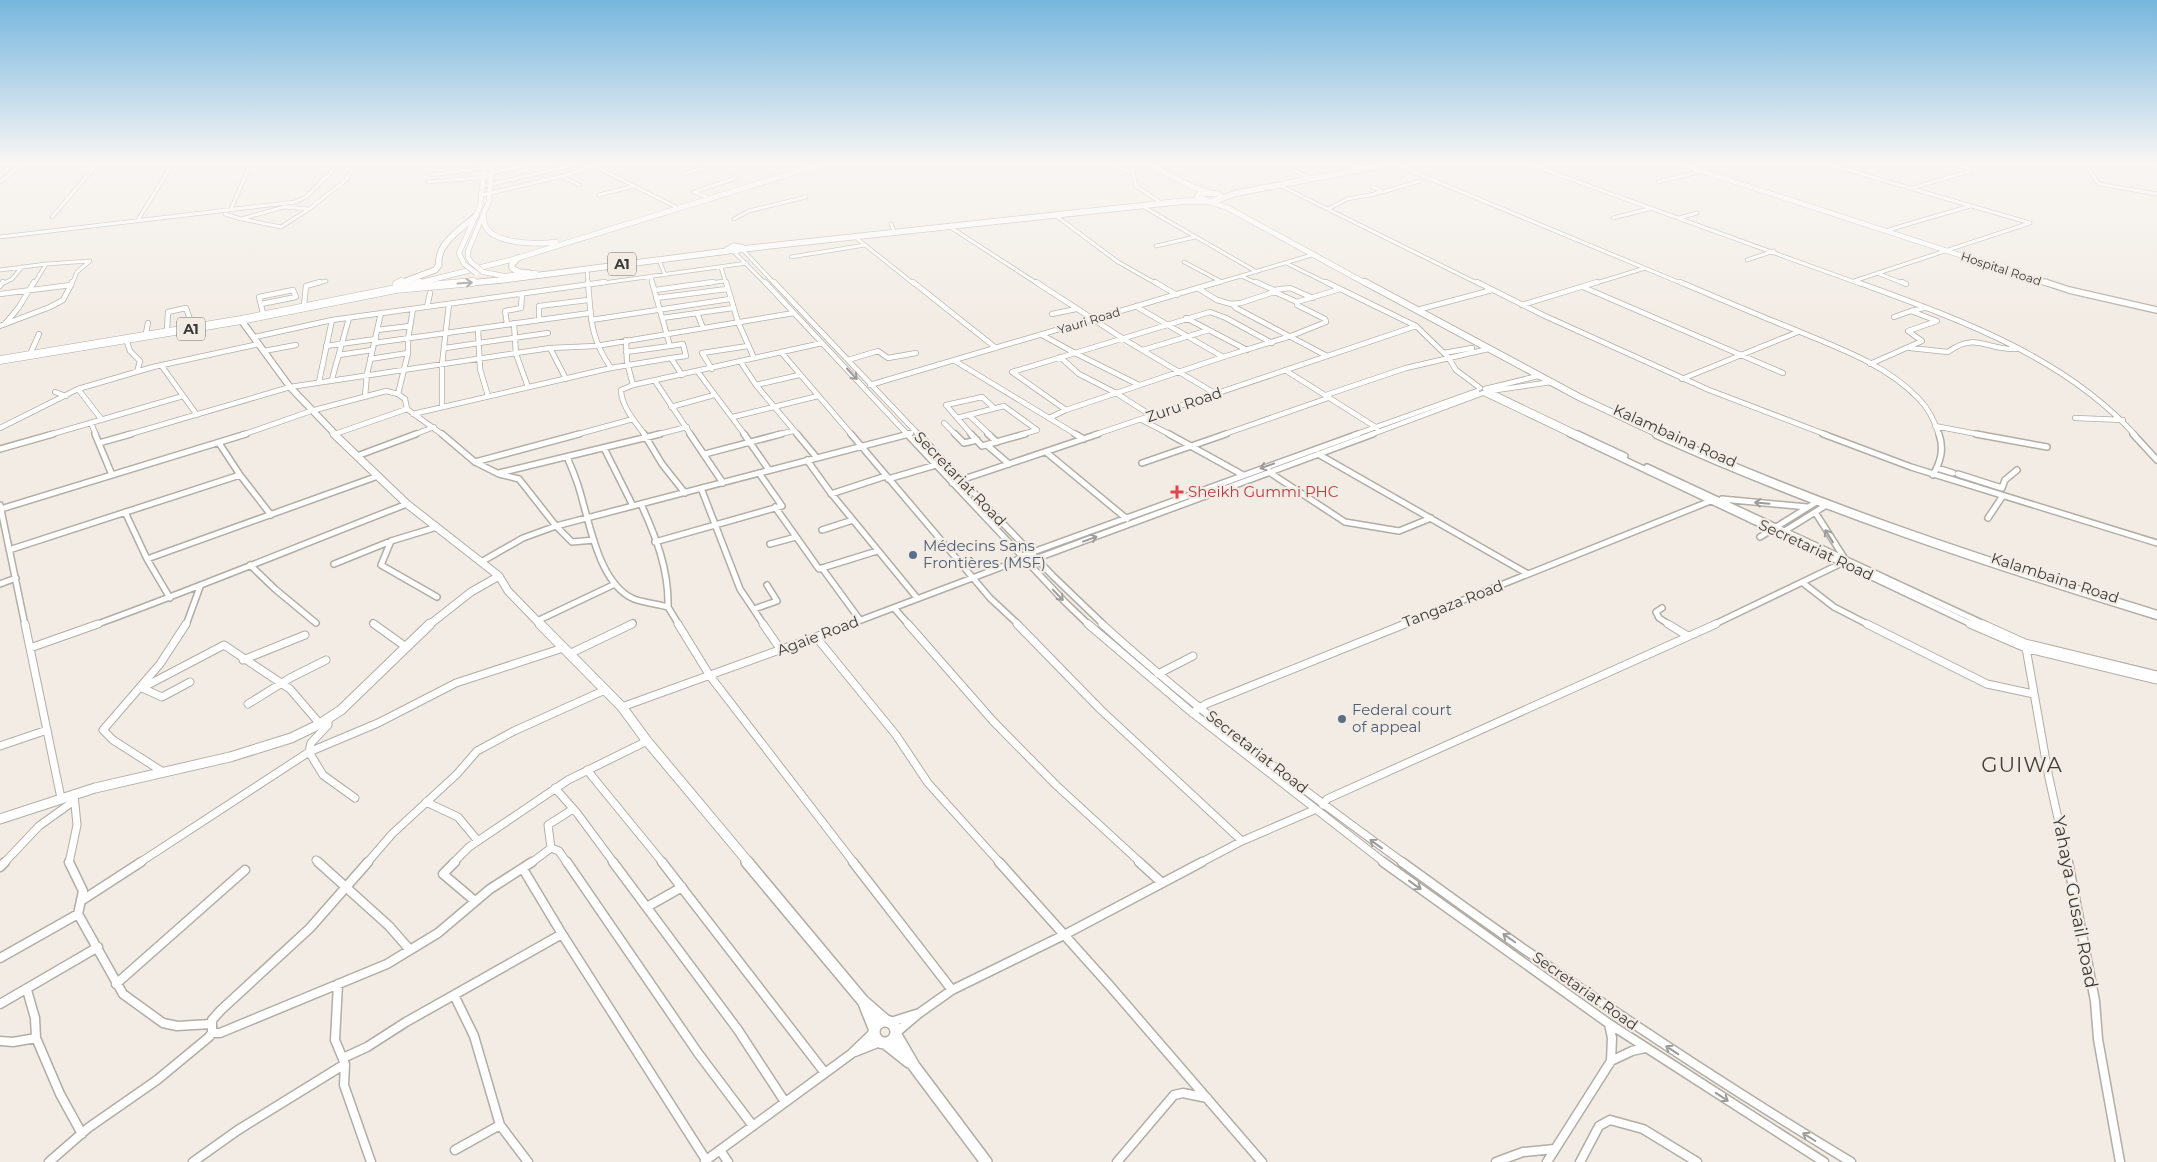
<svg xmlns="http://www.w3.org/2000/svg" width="2157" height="1162" font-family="Montserrat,sans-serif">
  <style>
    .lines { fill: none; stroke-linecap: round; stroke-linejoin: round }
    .minor-far4-casing { stroke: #b2ada5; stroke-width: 4.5 }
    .minor-far3-casing { stroke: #b2ada5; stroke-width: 6 }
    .minor-far2-casing { stroke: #b2ada5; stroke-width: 8 }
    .minor-far1-casing { stroke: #b2ada5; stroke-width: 9 }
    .minor-casing { stroke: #b2ada5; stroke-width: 11 }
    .tertiary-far4-casing { stroke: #b2ada5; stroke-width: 5.5 }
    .tertiary-far3-casing { stroke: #b2ada5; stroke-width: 8 }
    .tertiary-far2-casing { stroke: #b2ada5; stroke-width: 9 }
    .tertiary-far1-casing { stroke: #b2ada5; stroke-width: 11 }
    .tertiary-casing { stroke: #b2ada5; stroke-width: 14 }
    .secondary-far2-casing { stroke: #b2ada5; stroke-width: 6 }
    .secondary-far1-casing { stroke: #b2ada5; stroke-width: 8 }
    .secondary-casing { stroke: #b2ada5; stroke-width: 11 }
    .primary-far1-casing { stroke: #b2ada5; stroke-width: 6 }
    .primary-casing { stroke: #b2ada5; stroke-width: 8 }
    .trunk-far1-casing { stroke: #b2ada5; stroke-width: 7 }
    .trunk-casing { stroke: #b2ada5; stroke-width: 9 }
    .minor-far4 { stroke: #fff; stroke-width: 3 }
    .minor-far3 { stroke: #fff; stroke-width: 4.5 }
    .minor-far2 { stroke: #fff; stroke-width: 5 }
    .minor-far1 { stroke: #fff; stroke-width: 7 }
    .minor { stroke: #fff; stroke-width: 8 }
    .tertiary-far4 { stroke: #fff; stroke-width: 4.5 }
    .tertiary-far3 { stroke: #fff; stroke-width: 5.5 }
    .tertiary-far2 { stroke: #fff; stroke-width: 7 }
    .tertiary-far1 { stroke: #fff; stroke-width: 9 }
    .tertiary { stroke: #fff; stroke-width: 11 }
    .secondary-far2 { stroke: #fff; stroke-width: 5 }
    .secondary-far1 { stroke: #fff; stroke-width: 6 }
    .secondary { stroke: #fff; stroke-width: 8 }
    .primary-far1 { stroke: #fff; stroke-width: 5 }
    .primary { stroke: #fff; stroke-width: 6 }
    .trunk-far1 { stroke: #fff; stroke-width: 5.5 }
    .trunk { stroke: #fff; stroke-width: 8 }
    .tertiary-bridge-casing { stroke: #b2ada5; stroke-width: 5.5; stroke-linecap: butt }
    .tertiary-bridge { stroke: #fff; stroke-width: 4.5 }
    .oneway { stroke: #9e9c9b }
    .health-dot { fill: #e0444e; stroke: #f2ece4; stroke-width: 2 }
    .service-dot { fill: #5c6f8a; stroke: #f2ece4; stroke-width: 2 }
    .labels { text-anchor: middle; stroke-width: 4.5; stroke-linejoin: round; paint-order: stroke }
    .far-street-label { font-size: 12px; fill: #3c3a37; stroke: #f2ece4 }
    .shield { fill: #f2ece4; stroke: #736f6b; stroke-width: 1 }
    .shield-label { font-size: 14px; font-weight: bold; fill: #3c3a37 }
    .street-label { font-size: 15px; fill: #3c3a37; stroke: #f2ece4 }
    .health-label { font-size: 15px; fill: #be3a42; stroke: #f2ece4; text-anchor: start }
    .service-label { font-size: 15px; fill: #4e5e75; stroke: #f2ece4; text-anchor: start }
    .near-street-label { font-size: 18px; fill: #3c3a37; stroke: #f2ece4 }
    .near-quarter-label { font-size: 21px; letter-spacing: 1px; fill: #423e37; stroke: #f2ece4 }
  </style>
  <rect width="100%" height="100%" fill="#f2ece4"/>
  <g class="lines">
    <!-- minor-far4 casing -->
    <g class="minor-far4-casing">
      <path id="minor-far4" d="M504,163L515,168
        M1107,163L1133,173L1136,186L1160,202
        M1281,163L1307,177
        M1347,163L1356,168
        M1392,163L1683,284
        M1526,163L1860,284
        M1824,163L2030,223L1854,281
        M2084,163L2099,184L2157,194
        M594,166L676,207
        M486,174L540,163
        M686,174H683L704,168
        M431,175L484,168
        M0,176L13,163
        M561,176L579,185
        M0,182L23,163
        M428,182L491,177
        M1658,182L1703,171
        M1279,185L1479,284
        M483,186L582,163
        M1912,188L1970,171L1967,168L1948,163
        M694,192L736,178
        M694,192L707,197
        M1379,193L1420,181
        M482,195L567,175L600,163
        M599,195L634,186
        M1142,206L1257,272
        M231,209L251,163
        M1328,209L1347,199L1375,194L1380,190L1372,187
        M225,214L241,219L284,207L309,209L346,180L356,163
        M1055,215L1118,262L1157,284
        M52,217L98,163
        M1613,218L1652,208
        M1679,218L1697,213
        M242,219L281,227L309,209
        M734,219L749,211L806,197
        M138,220L173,163
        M891,224L894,231
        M950,227L1038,284
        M1885,231L1970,206
        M0,237L295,202L306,197L340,163
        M855,237L914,284
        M1156,246L1195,237
        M742,249L775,284
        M733,251L766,284
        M791,257L865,245
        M659,260L665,275
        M1747,260L1774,251
        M1184,262L1222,282
        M1286,263L1329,284
        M46,264L90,261L77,272L72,284
        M721,267L726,284
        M587,269L588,284
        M0,270L46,264L34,284
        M1877,273L1905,284
        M1241,276L1259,284
        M651,277L653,284
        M2,284L12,279L22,267
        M315,284L326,281
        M596,284L747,263
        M703,284L724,281
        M1214,284L1315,254
        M1593,284L1645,268"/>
    </g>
    <!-- minor-far3 casing -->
    <g class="minor-far3-casing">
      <path id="minor-far3" d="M588,282C591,318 590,338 611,368
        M726,282L738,322L754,358
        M765,282L908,435
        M774,282L919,435
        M913,282L996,348
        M1036,282L1122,338L1216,394
        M1155,282L1177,295
        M1256,282L1276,291
        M1326,282L1416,326L1448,357L1456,370L1480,388
        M1477,282L1545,316L1709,390L1827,435
        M1680,282C1718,298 1755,314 1793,329C1836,347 1886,364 1919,399C1928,408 1935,422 1939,435
        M1857,282C1955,318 2063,355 2135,435
        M1902,282L1906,284
        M71,285L72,282
        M0,286L3,282
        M1583,287L1783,373
        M655,290L713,282
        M1274,290L1290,288L1313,298
        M0,294L71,285L63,300L50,307L0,326
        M656,298L727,289
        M1297,302L1340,289
        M261,304L296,297L293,290L259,297L263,313
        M1232,304L1236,308L1327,356
        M304,305L306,286L320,282
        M1522,305L1597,282
        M427,307L430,293
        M1137,307L1223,357L1291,336L1326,322L1325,319L1297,305V302L1277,293H1271L1241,303L1231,304L1217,300L1199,289
        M413,309L408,339V353L398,394L405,399L407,409L443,435
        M1421,309L1492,290
        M697,313L703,328
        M1052,314L1076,309
        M1894,317L1911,311
        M662,318L733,308
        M1186,318L1247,350
        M539,320V306L588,300
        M591,320L730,299
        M514,323L516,354L528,387
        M5,324L19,307L34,282
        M507,324L505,311L521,308L522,294
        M478,329L480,369L488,396
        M167,330L168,312L186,308L192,325
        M377,330L410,326
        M146,333L148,323
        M1042,335L1075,353L1210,312L1226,318L1272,343
        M255,337L332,320L605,282
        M126,339L130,351L140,361L137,372
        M626,340L627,362L633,385
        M374,343L590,313
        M326,346L376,339
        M670,346L683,344L686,356L671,358
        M445,348L548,333
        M550,348L566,379
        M1910,348L1948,352C1975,331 1988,351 2017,349
        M1143,350L1209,330
        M264,351L296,345
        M31,352L39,334
        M626,352L670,346L652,282
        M781,352L852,435
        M1444,353L1472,348
        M339,355L372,350
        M1060,357L1079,374L1116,393L1152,416
        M370,359L408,353
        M848,360L878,351L888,358L916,353
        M740,361L756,385L798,435
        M955,361L1077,435
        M1870,364L1922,341L1908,331L1937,321L1911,311L1924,308
        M161,365L197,415
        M712,369L702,353L748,346
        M1285,370L1377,428
        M698,372L745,435
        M332,379L349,318
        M1682,379L1798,332
        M655,381L691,435
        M319,382L332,320
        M756,385L799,375
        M870,385L1218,282
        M78,389L102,420
        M1485,389L1538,376
        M1488,391L1580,435
        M1490,391L1551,382
        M55,392L66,396
        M1484,393L1572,435
        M1326,395L1406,368L1488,349
        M365,396L367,374L381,313
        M442,407V364L449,304
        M671,407L714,395
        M1066,410L1012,372L1075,353L1139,385
        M413,414L611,368L671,358L682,375
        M969,415L990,435
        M733,417L818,396
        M957,418L1004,406L1037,430
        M1049,418L1066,410L1223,357
        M2075,418L2123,420
        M1142,420L1171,435
        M91,423L96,435
        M944,423L956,435
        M1935,426L1982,435
        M0,428L78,389L153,367L259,344
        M335,434L407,409
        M49,435L183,396
        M127,435L290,387L550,348L596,346L794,313
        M242,435L311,411L386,391L398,394
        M413,435L434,427
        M575,435L633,419
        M645,435C636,423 621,406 621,390L633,385L822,343
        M655,435L687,427
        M776,435L793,431
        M904,435L911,433
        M972,435L946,405L982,397L994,408
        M1020,435L1037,430
        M1094,435L1416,326
        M1222,435L1328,398
        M1354,435L1477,391
        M1370,435L1483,393"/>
    </g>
    <!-- minor-far2 casing -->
    <g class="minor-far2-casing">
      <path id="minor-far2" d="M95,434L112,475
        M442,434L475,462L499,474L519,479L556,526L572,542L594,540
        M644,434L662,464L685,493
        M690,434L723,483
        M744,434L769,470
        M797,434L817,458
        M851,434L990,598L1019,625
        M907,434L1065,602L1089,625
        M918,434L1053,576L1104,625
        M955,434L964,443L977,440
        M971,434L982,446L1025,434
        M988,434L997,442
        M1075,434L1084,439
        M1169,434L1243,475
        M1570,434L1973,625
        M1578,434L1625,456
        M1823,434L1911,467L2157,543
        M1976,434L2047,447
        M2133,434L2157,460
        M99,443L131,434
        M219,443L240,475L271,515
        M987,445L1009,464
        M604,448L633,506
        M0,449L53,434
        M1046,452L1127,519
        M705,454L781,434
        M1318,454L1528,574
        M357,456L416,434
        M567,457C571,466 575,476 578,485C589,519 598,584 634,599C645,603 657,604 668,607L679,625
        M807,460L830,492L917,598
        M475,462L579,434
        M1142,463L1226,434
        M1647,467L1986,625
        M1937,468L1953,473
        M1269,472L1345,522L1399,531L1431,518
        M499,473L660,434
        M1958,474L2002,488L2005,480L2017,470
        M1933,475C1941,461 1944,449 1939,434
        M888,479L936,465
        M952,483L1098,434
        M701,488L740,589L764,625
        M831,494L886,476
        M1722,499L1807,507
        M641,504C656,537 669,570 668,607
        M0,505L25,625
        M775,507L819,569L877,551
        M1,509L246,434
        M125,512L147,559L170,598
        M1988,518L2002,497
        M437,527L391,541L381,565L437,597
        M822,530L853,520
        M1783,532L1828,504
        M1760,537L1818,501
        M655,542L782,506L759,473
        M770,544L796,537
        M9,550L240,475
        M147,559L378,476
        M481,562L523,538L556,526L909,434
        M1012,563L1022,556L1358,434
        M334,564L391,541
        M250,565L275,589L316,623
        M822,568L860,620
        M1803,583L1834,607L1869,625
        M0,584L16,578
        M894,608L909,625
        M1662,608L1656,612L1659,618L1670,625
        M754,609L777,601L767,585
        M537,621L615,584
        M373,623L375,625
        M95,625C200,587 303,544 407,504
        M186,625L200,587
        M629,625L633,623
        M848,625L1012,563L1027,562L1373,434
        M1401,625L1713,500
        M1713,625L1842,563L1845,559L1815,512"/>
    </g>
    <!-- minor-far1 casing -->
    <g class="minor-far1-casing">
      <path id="minor-far1" d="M25,624L61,798
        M374,624L406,647
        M678,624L710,676L854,863
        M763,624L781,650
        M908,624L993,721L1056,785L1141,863
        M1017,624L1101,710L1242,841
        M1088,624L1190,711L1385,863
        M1102,624C1197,710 1300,788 1404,863
        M1668,624L1688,636
        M1867,624L1987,684L2034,694
        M1970,624L2028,649L2157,680
        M1983,624L2025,643L2157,675
        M816,637L896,735L928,783L1000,863
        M30,648L98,624
        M2026,648L2049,778L2068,863
        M569,654L632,624
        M243,660L305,635
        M1158,674L1193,656
        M190,682L162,697L142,688L224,645L290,689L320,724
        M248,704L290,678L326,660
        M622,707L851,624
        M1192,713L1206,704L1405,624
        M328,720V725L311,743L309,752L323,775L355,798
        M0,746L47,730
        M587,770L663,863
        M163,772L113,740L103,730L160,664L186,624
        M555,788L577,813L614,863
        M426,802L458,817L478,841
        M1323,805L1327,799L1716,624
        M551,848L559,851L567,863
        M316,860L320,863
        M4,863L39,826L74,801
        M69,863L77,825L74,794
        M139,863L309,752L378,723L456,683L563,648
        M367,863L392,834L457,774L477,751L514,731L605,690
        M453,863L469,847L568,780L647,741
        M531,863L551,848L548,825L573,809
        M1200,863L1242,841L1314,810"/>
    </g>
    <!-- minor casing -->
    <g class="minor-casing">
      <path id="minor" d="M69,862L83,891L78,914L123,994L163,1023L177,1026L211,1024
        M318,862L389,926L410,950
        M455,862L443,874L475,901
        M567,862L698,1053L753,1126
        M613,862L738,1030L785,1102
        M662,862L825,1073
        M853,862L952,990
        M999,862L1110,986L1262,1162
        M1139,862L1161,882
        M1383,862L1608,1023L1824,1162
        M1402,862C1547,968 1697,1069 1851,1162
        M2068,862L2095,1001L2098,1039L2120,1162
        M0,867L5,862
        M523,869L562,934L706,1160
        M84,899L141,862
        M647,907L682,887
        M0,958L78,914
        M116,984L245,870
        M338,984L335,1040L345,1064L344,1085L371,1162
        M27,990L35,1018L36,1038L60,1094L82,1134
        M455,997L474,1036L500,1125L528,1162
        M0,1004L98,947
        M891,1022L916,1014
        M897,1032L918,1014L952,990L1064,935L1202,862
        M212,1033H220L387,964L438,933L490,889L532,862
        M0,1041L13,1042L36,1038
        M855,1052L880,1042
        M343,1058L367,1047L406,1022L562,934
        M1611,1061L1632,1051L1645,1048
        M455,1150L500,1125
        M720,1150L728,1162
        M705,1161L851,1054L873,1033
        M49,1162L88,1128L157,1080L209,1037L212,1033V1020L221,1010L310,928L368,862
        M193,1162L238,1130L345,1064
        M1117,1162L1174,1095L1183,1093L1207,1098
        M1496,1162L1523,1152L1555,1149
        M1547,1162L1611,1061L1612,1038L1609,1024
        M1580,1162L1599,1126L1610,1120L1643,1129L1697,1162"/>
    </g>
    <!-- tertiary-far4 casing -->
    <g class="tertiary-far4-casing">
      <path id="tertiary-far4" d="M1677,163L2049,284
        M471,262L468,257V251L489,201L492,163
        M464,264L459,253L480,206L485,163
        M483,272L504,276L536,273"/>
    </g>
    <!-- tertiary-far3 casing -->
    <g class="tertiary-far3-casing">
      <path id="tertiary-far3" d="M2045,282L2069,290L2157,310
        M241,320L290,387L336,435"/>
    </g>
    <!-- tertiary-far2 casing -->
    <g class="tertiary-far2-casing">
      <path id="tertiary-far2" d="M334,434L407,504L499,576L508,591L541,625
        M429,625L471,592L499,576"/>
    </g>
    <!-- tertiary-far1 casing -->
    <g class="tertiary-far1-casing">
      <path id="tertiary-far1" d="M540,624L622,707L647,741L749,863
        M0,819L95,788L230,757L291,738L318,725L341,710L430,624"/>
    </g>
    <!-- tertiary casing -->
    <g class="tertiary-casing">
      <path id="tertiary" d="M747,862L863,1001L886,1021
        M864,1003L874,1028
        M874 1032a11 11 0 1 1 22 0a11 11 0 1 1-22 0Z
        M896,1035L914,1066L986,1162
        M885,1043L909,1062"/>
    </g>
    <!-- secondary-far2 casing -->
    <g class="secondary-far2-casing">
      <path id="secondary-far2" d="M1147,163L1193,187L1211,193
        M1207,201L1228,208L1367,284"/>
    </g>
    <!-- secondary-far1 casing -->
    <g class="secondary-far1-casing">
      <path id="secondary-far1" d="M1365,282L1579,397L1660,435"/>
    </g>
    <!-- secondary casing -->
    <g class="secondary-casing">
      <path id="secondary" d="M1657,434C1818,507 1988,563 2157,615"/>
    </g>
    <!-- primary-far1 casing -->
    <g class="primary-far1-casing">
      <path id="primary-far1" d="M484,217C481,245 538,245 556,242
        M415,284L518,258L825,163"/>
    </g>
    <!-- primary casing -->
    <g class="primary-casing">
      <path id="primary" d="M406,286L420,282"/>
    </g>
    <!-- trunk-far1 casing -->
    <g class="trunk-far1-casing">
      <path id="trunk-far1" d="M1207,193L1218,194L1223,198L1210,202L1197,197L1200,194Z
        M1223,198L1237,193L1394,163
        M734,246L743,248L736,251L727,250Z
        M742,249L1185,201H1206
        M518,258L512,264V268L519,272L529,273
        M398,284L435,270L439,265C436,244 461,229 476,216
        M458,284L502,280L728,251"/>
    </g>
    <!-- trunk casing -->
    <g class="trunk-casing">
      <path id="trunk" d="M397,284L401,282
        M0,360L241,320L396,289L473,282"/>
    </g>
    <!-- minor-far4 -->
    <use href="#minor-far4" class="minor-far4"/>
    <!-- minor-far3 -->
    <use href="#minor-far3" class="minor-far3"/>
    <!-- minor-far2 -->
    <use href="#minor-far2" class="minor-far2"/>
    <!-- minor-far1 -->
    <use href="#minor-far1" class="minor-far1"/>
    <!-- minor -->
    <use href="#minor" class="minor"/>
    <!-- tertiary-far4 -->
    <use href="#tertiary-far4" class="tertiary-far4"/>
    <!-- tertiary-far3 -->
    <use href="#tertiary-far3" class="tertiary-far3"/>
    <!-- tertiary-far2 -->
    <use href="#tertiary-far2" class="tertiary-far2"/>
    <!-- tertiary-far1 -->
    <use href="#tertiary-far1" class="tertiary-far1"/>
    <!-- tertiary -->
    <use href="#tertiary" class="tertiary"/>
    <!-- secondary-far2 -->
    <use href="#secondary-far2" class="secondary-far2"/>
    <!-- secondary-far1 -->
    <use href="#secondary-far1" class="secondary-far1"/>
    <!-- secondary -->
    <use href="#secondary" class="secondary"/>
    <!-- primary-far1 -->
    <use href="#primary-far1" class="primary-far1"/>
    <!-- primary -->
    <use href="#primary" class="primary"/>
    <!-- trunk-far1 -->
    <use href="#trunk-far1" class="trunk-far1"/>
    <!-- trunk -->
    <use href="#trunk" class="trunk"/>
    <!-- tertiary-bridge casing -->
    <g class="tertiary-bridge-casing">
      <path id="tertiary-bridge" d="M471,262L483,272
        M464,264L476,273"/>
    </g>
    <!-- tertiary-bridge -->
    <use href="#tertiary-bridge" class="tertiary-bridge"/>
  </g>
  <!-- one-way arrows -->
  <defs><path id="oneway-shaft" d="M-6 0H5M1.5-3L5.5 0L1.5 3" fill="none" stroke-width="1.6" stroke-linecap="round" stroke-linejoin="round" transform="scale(1.25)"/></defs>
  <g class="oneway">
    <use href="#oneway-shaft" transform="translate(465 283) rotate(-4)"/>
    <use href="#oneway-shaft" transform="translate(852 374) rotate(47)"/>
    <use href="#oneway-shaft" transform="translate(1267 466) rotate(161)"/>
    <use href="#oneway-shaft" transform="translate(1762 503) rotate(-175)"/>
    <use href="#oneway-shaft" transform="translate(1829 536) rotate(-122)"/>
    <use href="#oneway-shaft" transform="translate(1090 539) rotate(-20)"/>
    <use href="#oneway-shaft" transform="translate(1058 595) rotate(46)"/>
    <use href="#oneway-shaft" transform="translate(1376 844) rotate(-144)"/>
    <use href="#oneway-shaft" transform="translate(1415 885) rotate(36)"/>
    <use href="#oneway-shaft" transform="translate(1509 938) rotate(-145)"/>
    <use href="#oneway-shaft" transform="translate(1672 1050) rotate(-147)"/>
    <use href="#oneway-shaft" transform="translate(1722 1097) rotate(33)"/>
    <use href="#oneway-shaft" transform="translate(1809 1137) rotate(-148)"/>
  </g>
  <!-- sky -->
  <linearGradient id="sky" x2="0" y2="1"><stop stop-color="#77b6dd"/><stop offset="0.5" stop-color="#f9f6f3"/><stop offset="1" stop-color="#f9f6f3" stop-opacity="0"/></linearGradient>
  <rect width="2157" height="325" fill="url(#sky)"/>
  <!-- markers -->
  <path class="health-dot" d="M1174.5 484.5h5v5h5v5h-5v5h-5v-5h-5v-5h5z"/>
  <g class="service-dot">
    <circle cx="913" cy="555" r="5"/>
    <circle cx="1342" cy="719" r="5"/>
  </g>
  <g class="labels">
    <!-- far-street labels -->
    <g class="far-street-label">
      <text transform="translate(2001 269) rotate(18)" y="4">Hospital Road</text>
      <text transform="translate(1089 321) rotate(-17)" y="4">Yauri Road</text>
    </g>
    <!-- shield labels -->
    <g class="shield">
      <rect x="608" y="252.5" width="28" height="23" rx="4"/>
      <rect x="177" y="317.5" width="28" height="23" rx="4"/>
    </g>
    <g class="shield-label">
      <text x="622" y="269">A1</text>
      <text x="191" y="334">A1</text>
    </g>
    <!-- street labels -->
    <g class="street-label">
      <text transform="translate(1184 405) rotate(-19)" y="5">Zuru Road</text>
      <text transform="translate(1675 436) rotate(24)" y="5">Kalambaina Road</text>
      <text transform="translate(960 479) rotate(46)" y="5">Secretariat Road</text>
      <text transform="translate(1816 550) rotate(25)" y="5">Secretariat Road</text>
      <text transform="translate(2055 578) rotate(18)" y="5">Kalambaina Road</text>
      <text transform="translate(1453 604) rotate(-21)" y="5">Tangaza Road</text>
      <text transform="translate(818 636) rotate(-21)" y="5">Agaie Road</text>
      <text transform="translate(1257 752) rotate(38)" y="5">Secretariat Road</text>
      <text transform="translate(1585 991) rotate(35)" y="5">Secretariat Road</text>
    </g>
    <!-- health labels -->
    <g class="health-label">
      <text x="1188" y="497">Sheikh Gummi PHC</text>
    </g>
    <!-- service labels -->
    <g class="service-label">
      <text x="923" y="551">Médecins Sans<tspan x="923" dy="17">Frontières (MSF)</tspan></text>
      <text x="1352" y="715">Federal court<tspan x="1352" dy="17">of appeal</tspan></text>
    </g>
    <!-- near-street labels -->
    <g class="near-street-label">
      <text transform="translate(2075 902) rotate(79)" y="6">Yahaya Gusail Road</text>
    </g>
    <!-- near-quarter labels -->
    <g class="near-quarter-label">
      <text x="2022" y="772">GUIWA</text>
    </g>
  </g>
</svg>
